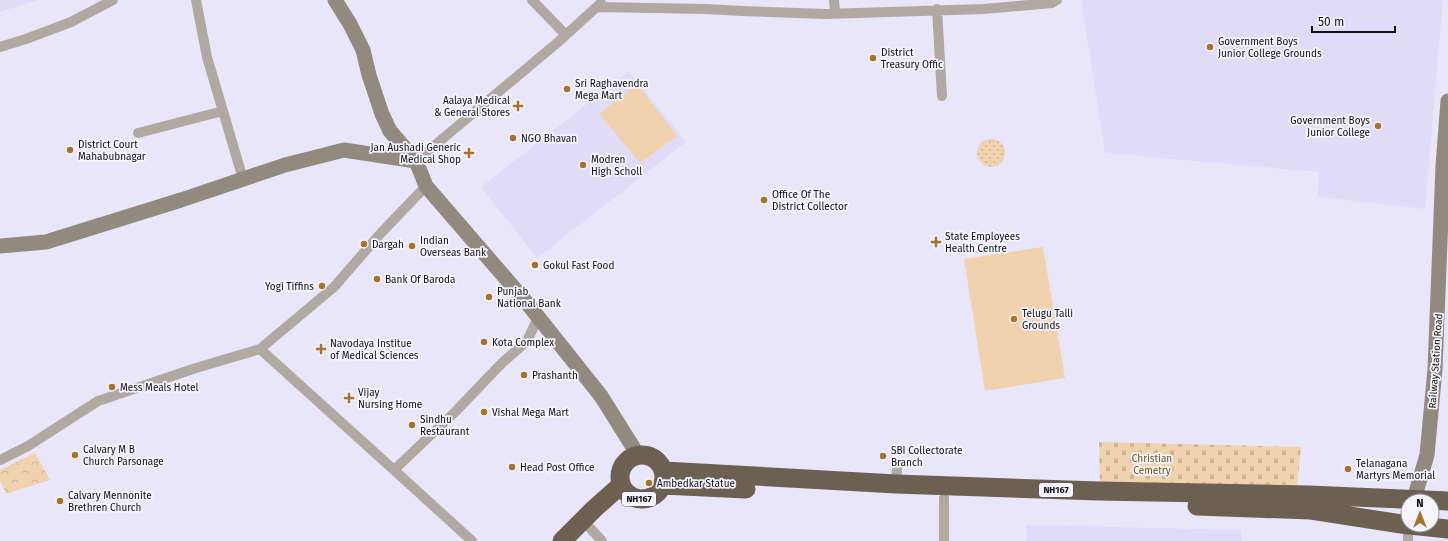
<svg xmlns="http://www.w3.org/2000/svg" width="1448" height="541" font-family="'Fira Sans',sans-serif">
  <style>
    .built { fill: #e0dbf6 }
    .grass { fill: url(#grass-dots) }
    .forest { fill: url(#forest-crowns) }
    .cemetery { fill: url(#cemetery-stones) }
    .park { fill: #f0d3ae }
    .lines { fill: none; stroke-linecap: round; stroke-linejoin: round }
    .street { stroke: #afa9a2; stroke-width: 10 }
    .secondary { stroke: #928a7f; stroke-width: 15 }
    .highway { stroke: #6c6052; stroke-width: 19 }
    .poi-dot { fill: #a57329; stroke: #f6f5fd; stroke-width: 1.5 }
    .labels { text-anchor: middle; stroke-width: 3.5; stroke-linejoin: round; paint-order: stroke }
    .shield { fill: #f6f5fd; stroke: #54535a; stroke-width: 1 }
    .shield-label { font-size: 9px; font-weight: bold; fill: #0f0e14 }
    .poi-label { font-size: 10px; fill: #0f0e14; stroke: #f6f5fd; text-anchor: start }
    .street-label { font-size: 10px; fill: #0f0e14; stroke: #f6f5fd }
    .park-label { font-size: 10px; fill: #754f12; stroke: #f6f5fd }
  </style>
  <defs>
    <pattern id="grass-dots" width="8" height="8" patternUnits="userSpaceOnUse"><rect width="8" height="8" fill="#f0d3ae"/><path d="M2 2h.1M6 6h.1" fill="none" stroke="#cdb495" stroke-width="1.8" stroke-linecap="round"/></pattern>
    <pattern id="forest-crowns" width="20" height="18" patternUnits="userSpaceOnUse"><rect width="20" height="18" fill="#f0d3ae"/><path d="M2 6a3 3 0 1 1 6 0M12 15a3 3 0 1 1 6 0" fill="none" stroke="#cdb495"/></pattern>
    <pattern id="cemetery-stones" width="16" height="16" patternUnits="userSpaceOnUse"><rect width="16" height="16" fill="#f0d3ae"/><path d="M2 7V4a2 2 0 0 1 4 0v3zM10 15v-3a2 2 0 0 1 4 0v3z" fill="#cdb495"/></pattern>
  </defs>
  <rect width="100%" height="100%" fill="#eae6fa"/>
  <!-- built -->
  <path class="built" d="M0,0H38L0,12Z
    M1081,0H1443L1425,209L1318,197L1319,172L1105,153Z
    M629,71L686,142L537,258L481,187Z
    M1026,525L1241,530L1242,541H1027Z"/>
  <!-- grass -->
  <path class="grass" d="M977 153a14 14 0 1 1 28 0a14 14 0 1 1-28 0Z"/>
  <!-- forest -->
  <path class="forest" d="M35,453L50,480L6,494L0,480V470Z"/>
  <!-- cemetery -->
  <path class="cemetery" d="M1099,442L1301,447L1297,487L1100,484Z"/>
  <!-- park -->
  <path class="park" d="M637,84L677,136L640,163L599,114Z
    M1043,247L1065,378L985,391L964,259Z"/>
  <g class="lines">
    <!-- street -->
    <path class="street" d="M196,0L207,57L243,179
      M532,0L566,35
      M834,0L835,13
      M597,7L706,9L742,11L826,14L983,9L1052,3L1057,0
      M937,9L942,96
      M0,47L26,39L71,22L113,0
      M138,133L223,111
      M416,161L557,43L601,3
      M260,349L394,470
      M0,460L28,446L98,401L196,368L260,349L334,287L381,233L426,186
      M896,484L897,467
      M590,528L602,541
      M472,541L394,470L455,412L502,363L527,341L538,318
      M944,541V498
      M1408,541V525"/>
    <!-- secondary -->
    <path class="secondary" d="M335,0L350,24L363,50L369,75L382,114L390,131L416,161L426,186L527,303L601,396L638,455
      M0,246L46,242L181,200L285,165L344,150L416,161
      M1414,499L1427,455L1435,369L1443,166L1448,101"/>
    <!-- highway -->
    <path class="highway" d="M620 477a22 22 0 1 1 44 0a22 22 0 1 1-44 0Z
      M664,471L896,484L1099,491L1309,495L1448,501
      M663,485L746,489
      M1197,506L1311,510L1408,525
      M1410,525L1448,529
      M562,541L595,508L621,485"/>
  </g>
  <!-- markers -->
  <g class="poi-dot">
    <circle cx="1210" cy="47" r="4"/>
    <circle cx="873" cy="58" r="4"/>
    <circle cx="567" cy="89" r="4"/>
    <path d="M516 100h4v4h4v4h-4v4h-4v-4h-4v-4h4z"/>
    <circle cx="1378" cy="126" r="4"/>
    <circle cx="513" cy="138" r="4"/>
    <circle cx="70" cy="150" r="4"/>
    <path d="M467 147h4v4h4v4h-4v4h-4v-4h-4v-4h4z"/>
    <circle cx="583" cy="165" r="4"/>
    <circle cx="764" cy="200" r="4"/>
    <path d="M934 236h4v4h4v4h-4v4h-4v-4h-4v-4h4z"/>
    <circle cx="364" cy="244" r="4"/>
    <circle cx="412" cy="246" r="4"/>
    <circle cx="535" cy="265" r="4"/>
    <circle cx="377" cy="279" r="4"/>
    <circle cx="322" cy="286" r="4"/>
    <circle cx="489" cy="297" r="4"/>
    <circle cx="1014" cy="319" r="4"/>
    <circle cx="484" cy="342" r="4"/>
    <path d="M319 343h4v4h4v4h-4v4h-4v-4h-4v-4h4z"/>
    <circle cx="524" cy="375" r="4"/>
    <circle cx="112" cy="387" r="4"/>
    <path d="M347 392h4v4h4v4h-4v4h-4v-4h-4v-4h4z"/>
    <circle cx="484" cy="412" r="4"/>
    <circle cx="412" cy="425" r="4"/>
    <circle cx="75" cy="455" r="4"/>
    <circle cx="883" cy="456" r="4"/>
    <circle cx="512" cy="467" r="4"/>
    <circle cx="1348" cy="469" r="4"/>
    <circle cx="649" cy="483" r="4"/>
    <circle cx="60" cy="501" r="4"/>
  </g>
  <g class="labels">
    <!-- shield labels -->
    <g class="shield">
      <rect x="1039" y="483" width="34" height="14" rx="3"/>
      <rect x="622" y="492" width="34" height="14" rx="3"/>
    </g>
    <g class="shield-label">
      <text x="1056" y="493">NH167</text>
      <text x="639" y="502">NH167</text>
    </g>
    <!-- poi labels -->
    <g class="poi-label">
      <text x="1218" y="45">Government Boys<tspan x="1218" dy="12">Junior College Grounds</tspan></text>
      <text x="881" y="56">District<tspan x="881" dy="12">Treasury Offic</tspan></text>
      <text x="575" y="87">Sri Raghavendra<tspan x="575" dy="12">Mega Mart</tspan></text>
      <text x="510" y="104" text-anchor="end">Aalaya Medical<tspan x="510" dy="12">&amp; General Stores</tspan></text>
      <text x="1370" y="124" text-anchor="end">Government Boys<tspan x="1370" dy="12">Junior College</tspan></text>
      <text x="521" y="142">NGO Bhavan</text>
      <text x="78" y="148">District Court<tspan x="78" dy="12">Mahabubnagar</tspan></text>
      <text x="461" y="151" text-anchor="end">Jan Aushadi Generic<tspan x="461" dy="12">Medical Shop</tspan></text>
      <text x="591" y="163">Modren<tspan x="591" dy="12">High Scholl</tspan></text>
      <text x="772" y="198">Office Of The<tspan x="772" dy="12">District Collector</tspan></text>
      <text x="945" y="240">State Employees<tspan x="945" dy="12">Health Centre</tspan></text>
      <text x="420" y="244">Indian<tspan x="420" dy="12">Overseas Bank</tspan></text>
      <text x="372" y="248">Dargah</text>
      <text x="543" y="269">Gokul Fast Food</text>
      <text x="385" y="283">Bank Of Baroda</text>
      <text x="314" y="290" text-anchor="end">Yogi Tiffins</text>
      <text x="497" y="295">Punjab<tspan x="497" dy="12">National Bank</tspan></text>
      <text x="1022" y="317">Telugu Talli<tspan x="1022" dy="12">Grounds</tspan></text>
      <text x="492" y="346">Kota Complex</text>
      <text x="330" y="347">Navodaya Institue<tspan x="330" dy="12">of Medical Sciences</tspan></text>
      <text x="532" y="379">Prashanth</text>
      <text x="120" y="391">Mess Meals Hotel</text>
      <text x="358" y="396">Vijay<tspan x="358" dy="12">Nursing Home</tspan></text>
      <text x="492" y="416">Vishal Mega Mart</text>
      <text x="420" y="423">Sindhu<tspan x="420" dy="12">Restaurant</tspan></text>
      <text x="83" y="453">Calvary M B<tspan x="83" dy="12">Church Parsonage</tspan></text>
      <text x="891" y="454">SBI Collectorate<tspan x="891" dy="12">Branch</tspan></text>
      <text x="1356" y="467">Telanagana<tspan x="1356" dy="12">Martyrs Memorial</tspan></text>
      <text x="520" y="471">Head Post Office</text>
      <text x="657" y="487">Ambedkar Statue</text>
      <text x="68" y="499">Calvary Mennonite<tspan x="68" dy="12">Brethren Church</tspan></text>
    </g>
    <!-- street labels -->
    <g class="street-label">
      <text transform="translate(1435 361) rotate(-86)" y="4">Railway Station Road</text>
    </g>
    <!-- park labels -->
    <g class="park-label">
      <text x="1152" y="462">Christian<tspan x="1152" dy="12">Cemetry</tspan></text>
    </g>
  </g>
  <!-- north arrow -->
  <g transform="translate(1420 513)"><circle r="19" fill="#f6f5fd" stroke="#9a99a0"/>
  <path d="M0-3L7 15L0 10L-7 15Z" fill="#a57329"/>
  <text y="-6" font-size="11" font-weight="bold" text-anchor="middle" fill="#0f0e14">N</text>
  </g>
  <!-- scale -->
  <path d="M1312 26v6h83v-6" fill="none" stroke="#0f0e14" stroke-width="2"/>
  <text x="1318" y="26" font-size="12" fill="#0f0e14" stroke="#f6f5fd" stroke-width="3" paint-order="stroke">50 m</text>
</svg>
